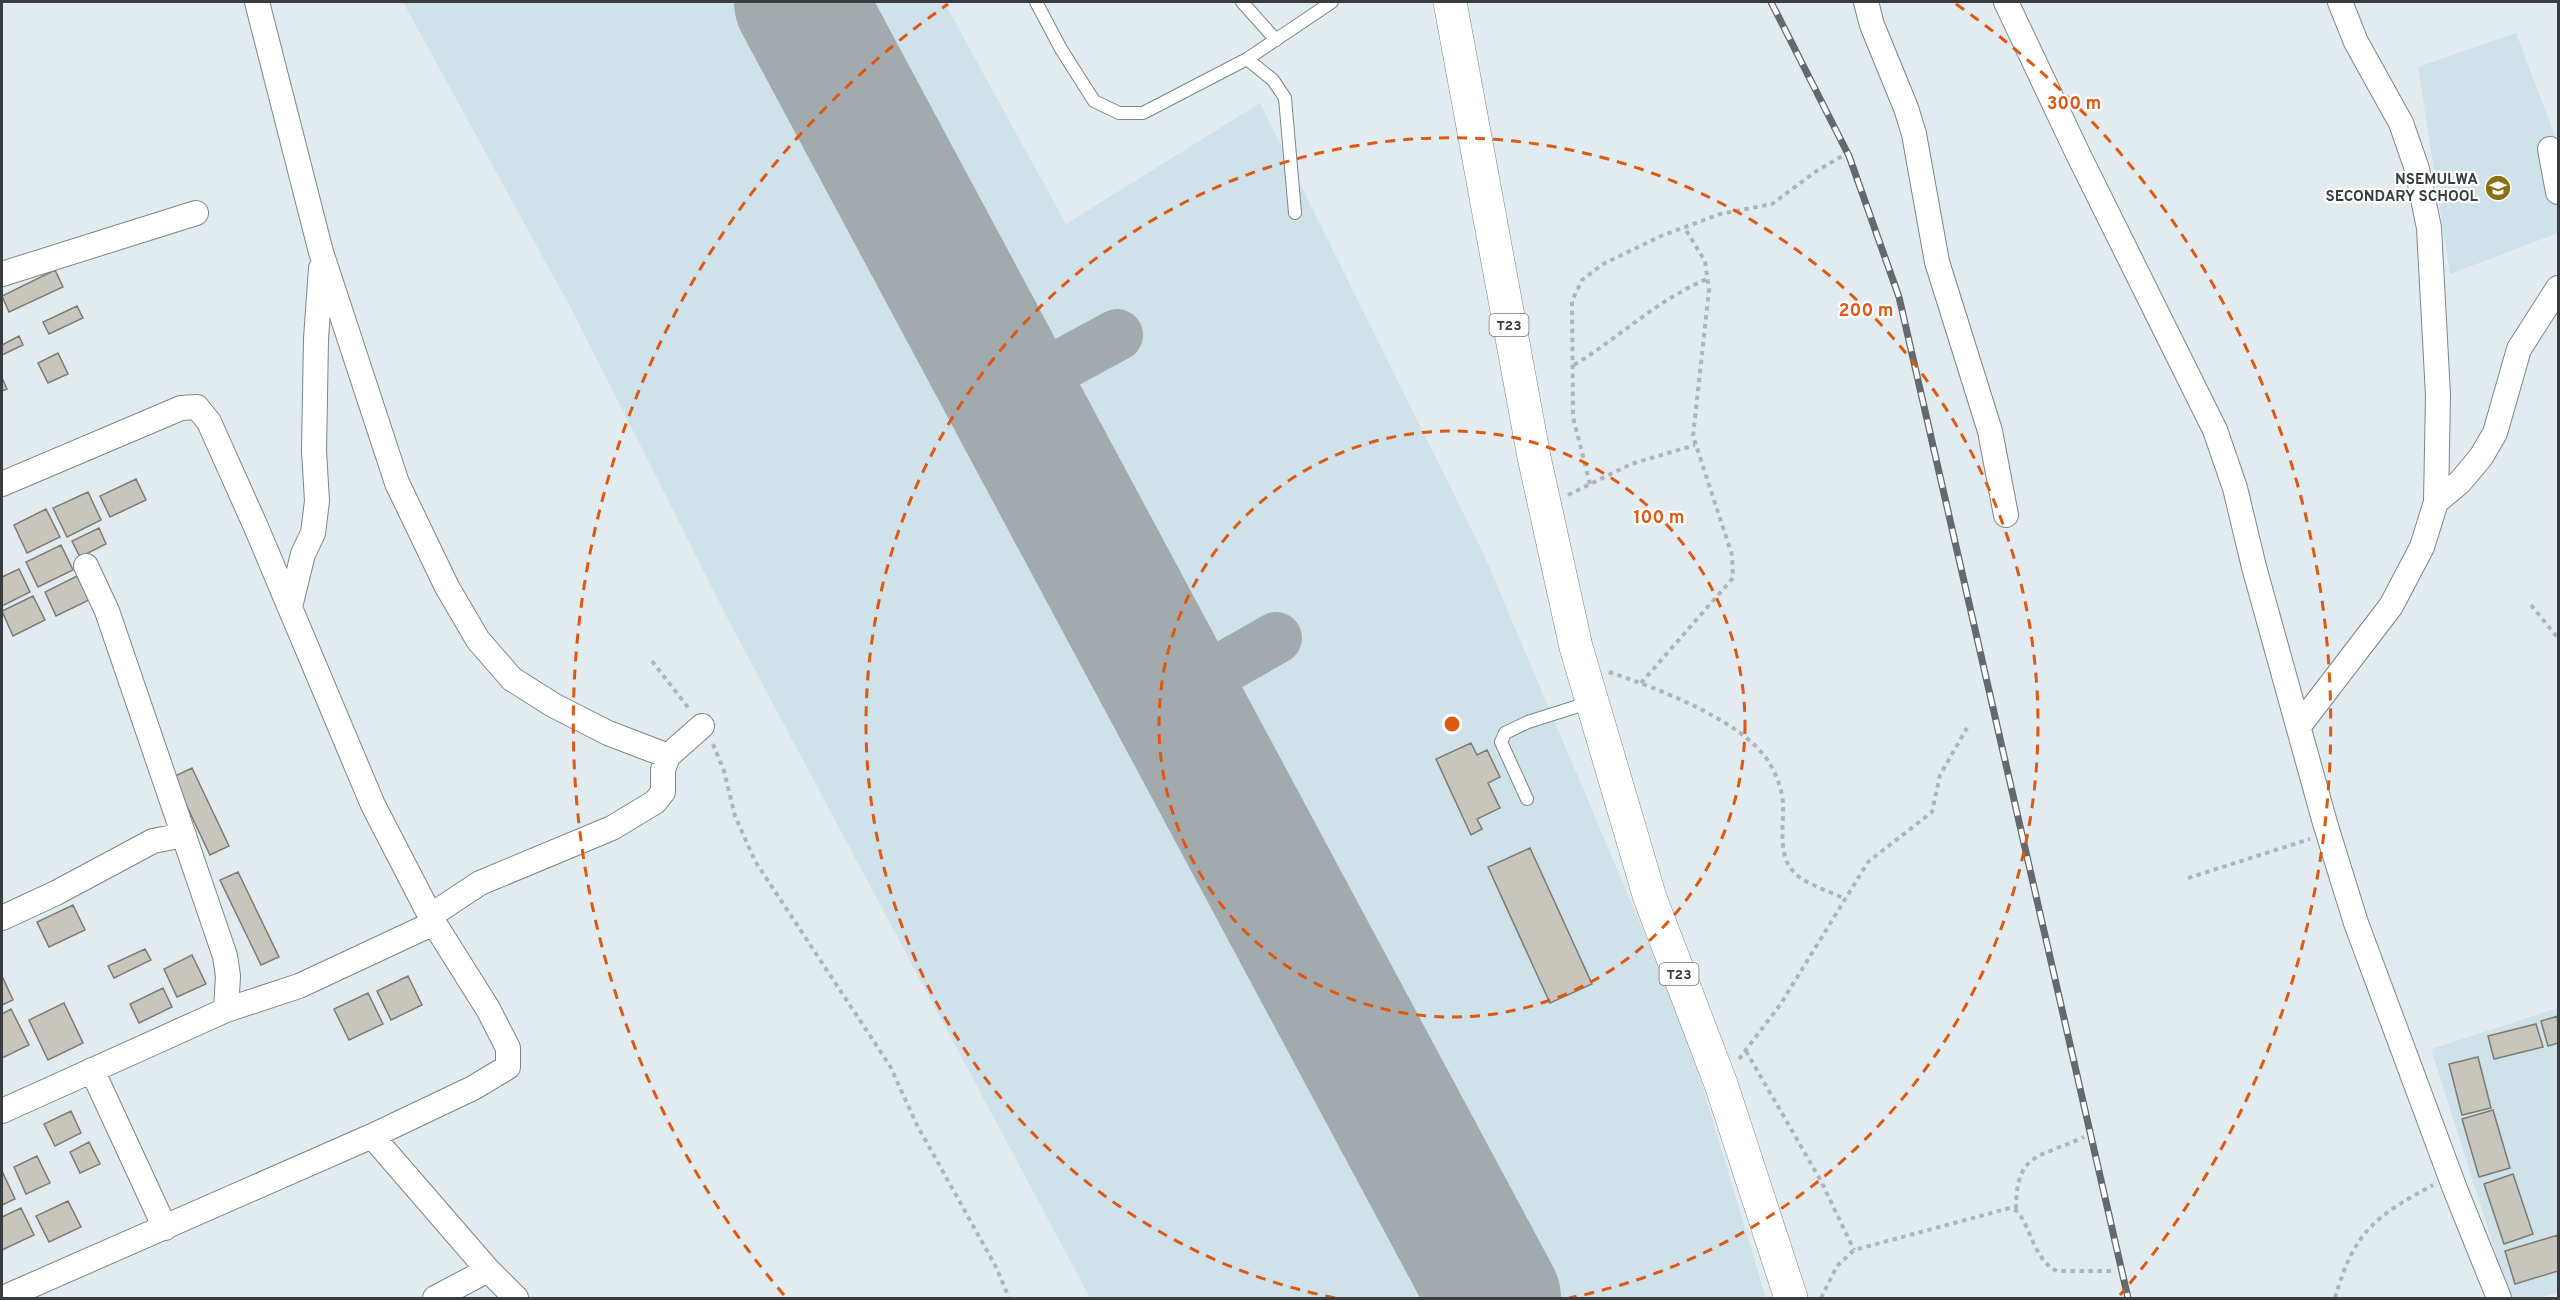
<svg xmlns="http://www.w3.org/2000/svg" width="2560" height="1300" font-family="Overpass,sans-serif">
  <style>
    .built { fill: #cfe1e9 }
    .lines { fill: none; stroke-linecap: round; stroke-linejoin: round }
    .taxiway { stroke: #a3aaae; stroke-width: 52 }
    .runway { stroke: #a3aaae; stroke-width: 132 }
    .building { fill: #c8c5bd; stroke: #7d7a72; stroke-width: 1.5 }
    .lane-casing { stroke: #7c8689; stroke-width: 14 }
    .street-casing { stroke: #7c8689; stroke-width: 26 }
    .primary-casing { stroke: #7c8689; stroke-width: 34 }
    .path { stroke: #adb5b8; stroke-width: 4; stroke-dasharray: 4.5 4.5; stroke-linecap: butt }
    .lane { stroke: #fff; stroke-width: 12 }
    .street { stroke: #fff; stroke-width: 24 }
    .primary { stroke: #fff; stroke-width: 33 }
    .rail-casing { stroke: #64696c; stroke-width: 7 }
    .rail { stroke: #fff; stroke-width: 4.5; stroke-dasharray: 14; stroke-linecap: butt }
    .ring { fill: none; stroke: #df580f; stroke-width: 3; stroke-dasharray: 10 8 }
    .labels { text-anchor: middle; stroke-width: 4.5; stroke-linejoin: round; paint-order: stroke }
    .shield { fill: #fff; stroke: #747779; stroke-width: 1.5 }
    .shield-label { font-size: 14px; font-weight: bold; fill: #393d3f }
    .poi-label { font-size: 15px; font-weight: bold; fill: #393d3f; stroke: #fff; text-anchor: end }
    .centre { fill: #df580f; stroke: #fff; stroke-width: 3 }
    .ring-label { font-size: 18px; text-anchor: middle; font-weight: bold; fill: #df580f; stroke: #fff; stroke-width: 4.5; stroke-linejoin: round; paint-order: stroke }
  </style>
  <rect width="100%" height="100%" fill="#e2ecf0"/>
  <!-- built -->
  <path class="built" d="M403,2H944L1066,224L1260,103L1485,557L1686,1032L1766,1298H1090L732,627L574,314Z
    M2516,33L2558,144V233L2450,274L2418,67Z
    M2558,1008V1292L2538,1298H2510L2431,1049Z"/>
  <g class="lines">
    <!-- taxiway -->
    <path class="taxiway" d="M1010,393L1117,335
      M1172,697L1276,638"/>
    <!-- runway -->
    <path class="runway" d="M800,2L1495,1298"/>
  </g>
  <!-- building -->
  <path class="building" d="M55,270L63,287L9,312L2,296Z
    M77,306L83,318L49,334L43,322Z
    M19,336L23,345L2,355V345Z
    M58,353L68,374L48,383L38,363Z
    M3,380L7,389L2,391V381Z
    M136,479L146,500L110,517L100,496Z
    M88,492L101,520L67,537L53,508Z
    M46,509L60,537L27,553L14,525Z
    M99,528L106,544L80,557L72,541Z
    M61,545L73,570L38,587L26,562Z
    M19,569L30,592L2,606V577Z
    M77,576L89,600L56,616L45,592Z
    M33,596L45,620L13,636L2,611Z
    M1471,743L1477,755L1487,750L1500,777L1488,783L1500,808L1477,819L1482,829L1471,835L1436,759Z
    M192,768L229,846L210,855L173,777Z
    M1530,848L1592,984L1550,1003L1488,867Z
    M238,872L279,957L261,965L220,880Z
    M73,905L85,930L49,947L37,922Z
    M145,949L151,960L114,978L108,966Z
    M192,955L206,984L177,997L164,969Z
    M2,976L13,1000L2,1005Z
    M408,976L422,1005L391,1020L377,991Z
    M163,988L172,1007L139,1023L130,1004Z
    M368,993L383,1024L349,1040L334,1009Z
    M64,1003L83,1043L48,1060L29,1020Z
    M11,1009L29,1045L2,1058V1014Z
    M2558,1016V1043L2548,1046L2541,1021Z
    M2536,1024L2543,1047L2494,1059L2488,1036Z
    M2478,1057L2491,1108L2462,1115L2449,1064Z
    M2493,1110L2510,1168L2479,1177L2462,1119Z
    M71,1111L81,1133L55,1146L44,1124Z
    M89,1142L100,1164L80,1173L70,1152Z
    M37,1156L50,1183L26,1194L14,1167Z
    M2,1171L15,1199L2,1205Z
    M2513,1174L2533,1234L2504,1244L2484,1184Z
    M68,1201L81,1227L49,1242L36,1216Z
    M21,1208L34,1235L2,1250V1217Z
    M2558,1235V1271L2515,1284L2505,1251Z"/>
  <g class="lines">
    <!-- lane casing -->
    <g class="lane-casing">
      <path id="lane" d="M1036,2L1061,49L1094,101L1119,113H1143L1247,59L1332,2
        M1242,2L1276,40
        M1247,59L1273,80L1285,98L1295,213
        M1527,799L1501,742L1505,733L1528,722L1591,702"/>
    </g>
    <!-- street casing -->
    <g class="street-casing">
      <path id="street" d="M257,2L321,252L397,483L447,587L478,640L512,679L553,705L608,733L668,756
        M1866,2L1872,25L1906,108L1914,134L1937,262L1990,431L2006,515
        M2006,2L2078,154L2215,430L2235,488L2254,567L2325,823L2356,923L2455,1189L2499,1298
        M2550,149L2558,192
        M2,274L196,213
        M2,484L181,408L197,407L209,422L256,527L373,805L434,923L488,1009L508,1048V1067L473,1088L372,1136L3,1298
        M2436,502L2460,482L2481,457L2495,433L2519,349L2558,288
        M86,566L107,611L225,956L228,976L226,1010
        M290,607L303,554L313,533L317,501L314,451L316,339L321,268
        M2299,726L2391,606L2422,547L2436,502L2438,395L2429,228L2417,169L2401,123L2356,42L2340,2
        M430,916L480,883L612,828L655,802L663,792V770L668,756L702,726
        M2,918L56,893L153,841L184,835
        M92,1070L165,1228
        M2,1111L226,1010L299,986L434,923
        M372,1136L488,1270L516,1298
        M435,1298L488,1270"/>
    </g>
    <!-- primary casing -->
    <g class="primary-casing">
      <path id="primary" d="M1450,2L1534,457L1576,647L1650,898L1721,1084L1791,1298"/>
    </g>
    <!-- path -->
    <path class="path" d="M1574,365C1620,337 1657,300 1707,279
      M1590,484L1573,417L1572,301L1582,280L1603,264L1661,236L1720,214L1772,204L1818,170L1844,155
      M1568,495L1631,464L1695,445
      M2531,605L2558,638
      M652,661L690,710
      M1609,672C1656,688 1744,720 1770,764C1777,776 1782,790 1783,803C1784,829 1776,858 1798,876C1811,886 1829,891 1843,898
      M1641,683L1733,578L1732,555L1693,436L1709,290L1705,261L1684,227
      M713,744L724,771L735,816L755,861L890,1066L917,1125L996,1267L1009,1298
      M2188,878L2310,839
      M1746,1051L1821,1181L1854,1250
      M1739,1059L1780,1005L1868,862L1932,812L1940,775L1967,728
      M2016,1209C2016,1151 2040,1158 2084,1137
      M1821,1298L1837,1266L1854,1250L2010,1208C2029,1211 2030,1259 2057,1271H2111
      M2335,1298C2354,1232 2374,1217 2433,1185"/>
    <!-- lane -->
    <use href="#lane" class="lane"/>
    <!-- street -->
    <use href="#street" class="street"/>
    <!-- primary -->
    <use href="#primary" class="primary"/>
    <!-- rail casing -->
    <g class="rail-casing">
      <path id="rail" d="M1771,2L1849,156L1899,297L2128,1298"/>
    </g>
    <!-- rail -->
    <use href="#rail" class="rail"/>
  </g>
  <!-- distance rings -->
  <g class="ring">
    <circle cx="1452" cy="724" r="293"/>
    <path d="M1335 1298A586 586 0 1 1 1569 1298"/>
    <path d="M784 1295A879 879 0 0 1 948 4M1956 4A879 879 0 0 1 2120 1295"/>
  </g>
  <!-- icons -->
  <defs>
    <g id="school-disc" transform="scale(1.35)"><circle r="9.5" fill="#897112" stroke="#fff"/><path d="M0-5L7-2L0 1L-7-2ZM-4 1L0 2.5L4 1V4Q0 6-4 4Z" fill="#fff"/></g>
  </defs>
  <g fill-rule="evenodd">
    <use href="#school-disc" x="2498" y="188"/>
  </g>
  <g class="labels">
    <!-- shield labels -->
    <g class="shield">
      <rect x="1489.5" y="314" width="39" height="22" rx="4.5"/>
      <rect x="1659.5" y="963" width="39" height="22" rx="4.5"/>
    </g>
    <g class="shield-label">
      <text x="1509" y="330">T23</text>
      <text x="1679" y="979">T23</text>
    </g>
    <!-- poi labels -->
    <g class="poi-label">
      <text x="2478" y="184">NSEMULWA<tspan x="2478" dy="17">SECONDARY SCHOOL</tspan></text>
    </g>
  </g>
  <circle cx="1452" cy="724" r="9" class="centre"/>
  <g class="ring-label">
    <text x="2074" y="109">300 m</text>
    <text x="1866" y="316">200 m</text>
    <text x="1659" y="523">100 m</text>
  </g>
  <!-- border -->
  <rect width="2560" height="1300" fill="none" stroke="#393d3f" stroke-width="6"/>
</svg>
